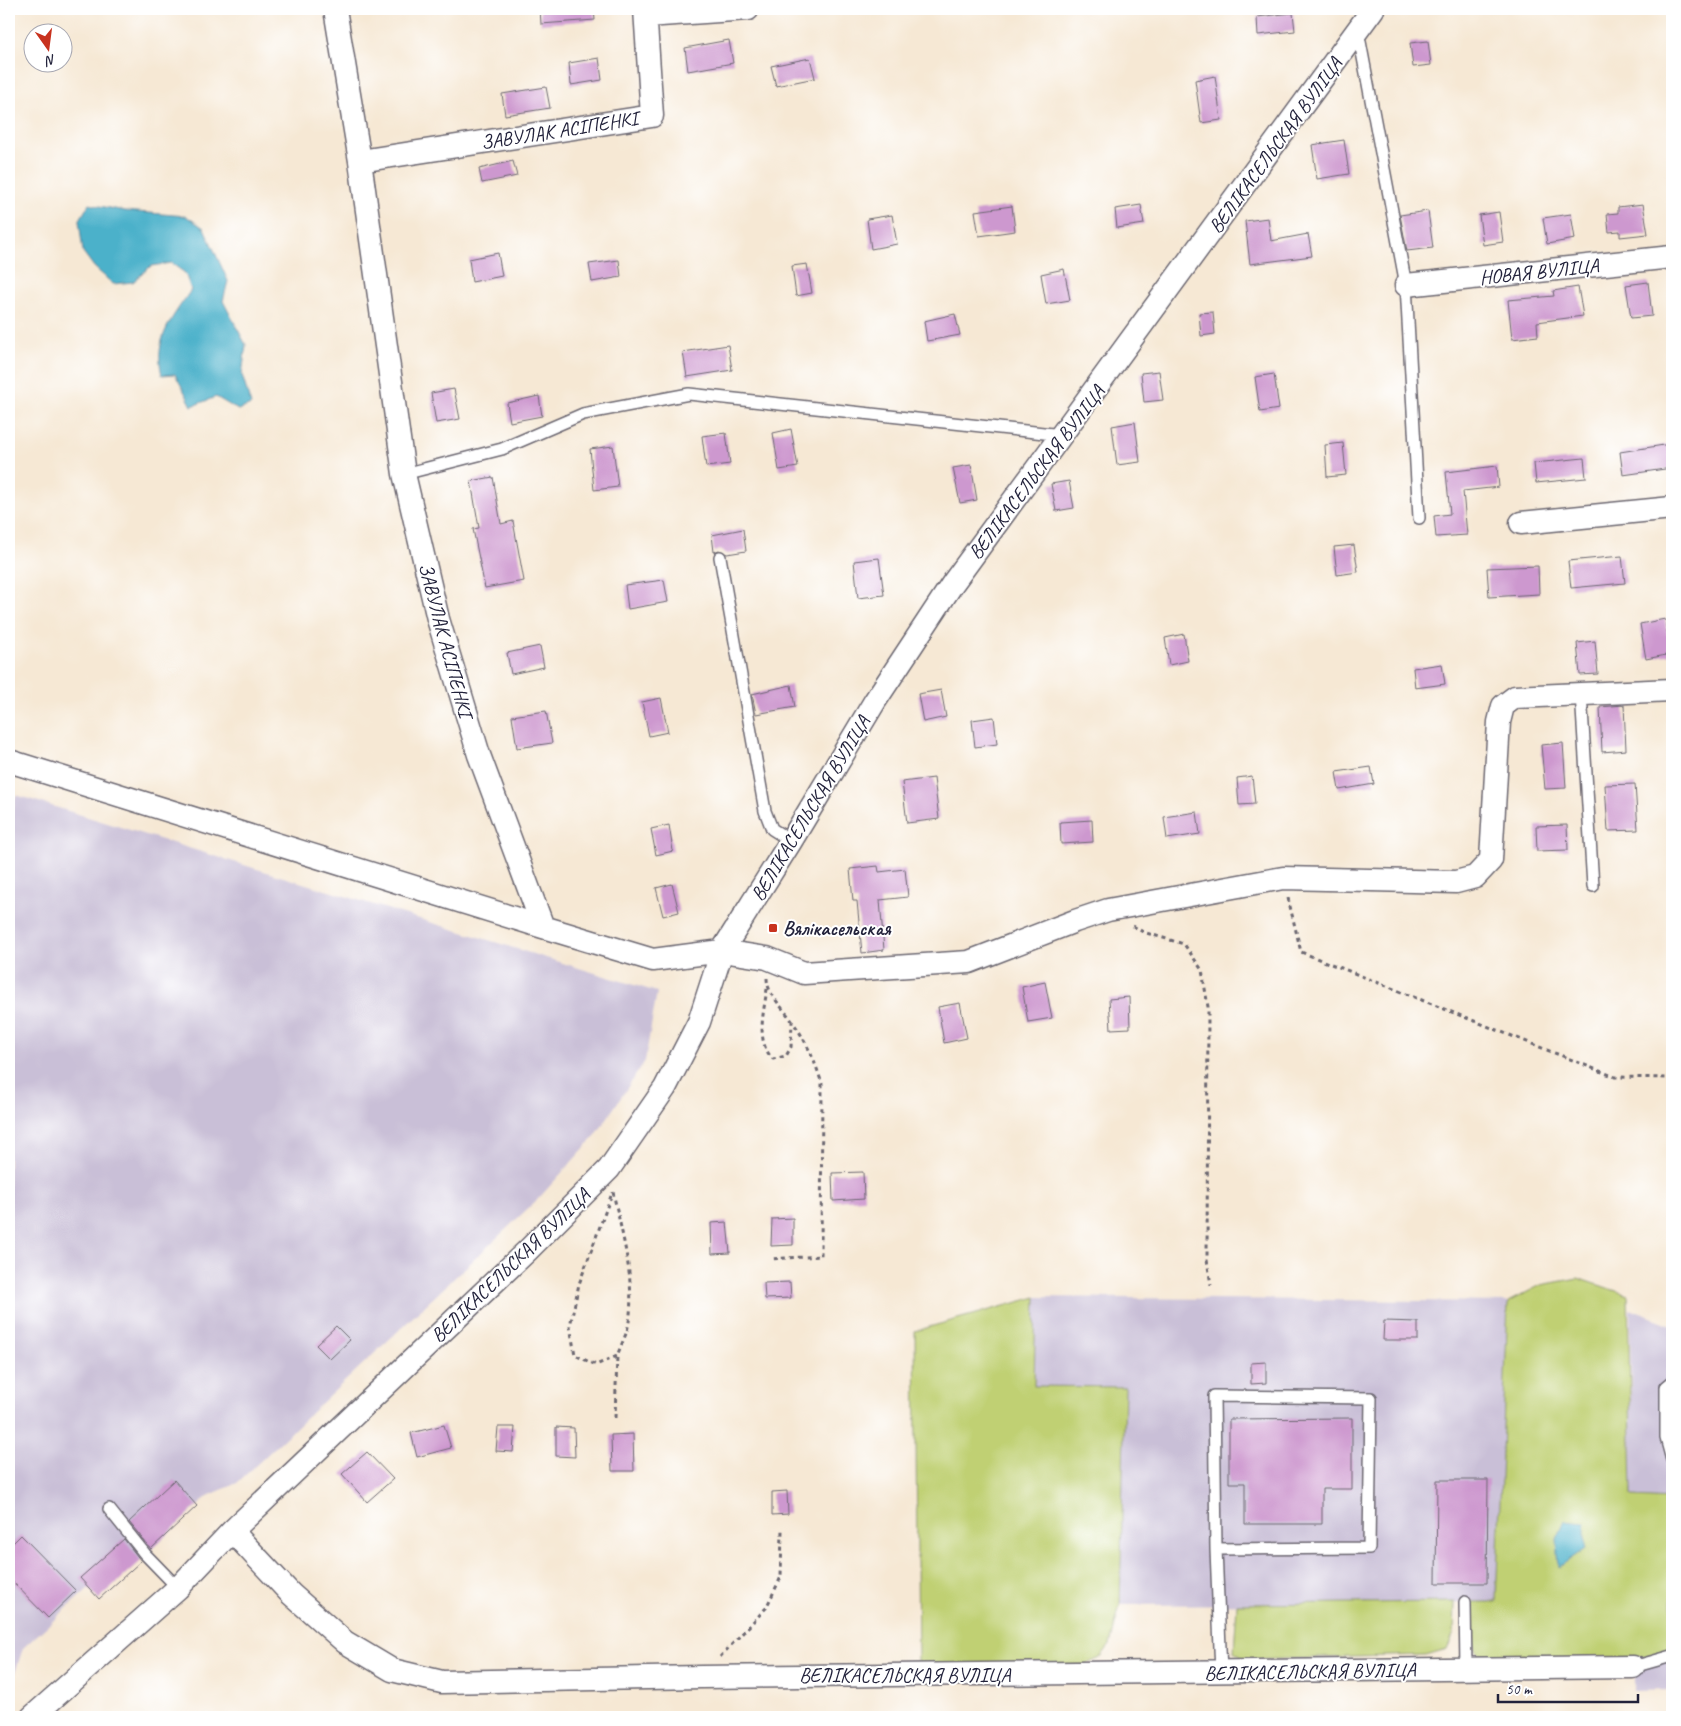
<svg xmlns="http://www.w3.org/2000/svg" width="1681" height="1726" font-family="Caveat,sans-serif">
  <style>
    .industrial { fill: #c9bfd7 }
    .green { fill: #c0d073; stroke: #717957 }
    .water { fill: #4bb1ca; stroke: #366a82 }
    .building { fill: #cd98cf }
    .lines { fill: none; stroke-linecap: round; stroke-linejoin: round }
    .service-casing { stroke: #6c6771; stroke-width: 14 }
    .minor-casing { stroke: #6c6771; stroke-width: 25 }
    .path { stroke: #6c6771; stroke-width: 3; stroke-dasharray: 4 4; stroke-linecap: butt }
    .service { stroke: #fff; stroke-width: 11 }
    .minor { stroke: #fff; stroke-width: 22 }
    .poi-dot { fill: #c8321e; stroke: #fff; stroke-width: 2 }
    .labels { text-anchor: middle; stroke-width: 4; stroke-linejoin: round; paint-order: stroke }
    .street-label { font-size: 20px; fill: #22223b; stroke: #fff }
    .poi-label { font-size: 20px; font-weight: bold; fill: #22223b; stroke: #fff; text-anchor: start }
  </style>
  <rect width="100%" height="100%" fill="#fff"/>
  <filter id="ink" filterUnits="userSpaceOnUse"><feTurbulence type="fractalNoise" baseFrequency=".02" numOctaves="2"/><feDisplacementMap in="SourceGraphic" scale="10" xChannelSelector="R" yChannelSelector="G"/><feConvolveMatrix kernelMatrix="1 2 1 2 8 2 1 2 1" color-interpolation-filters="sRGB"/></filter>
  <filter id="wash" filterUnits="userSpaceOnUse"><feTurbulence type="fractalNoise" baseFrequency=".0096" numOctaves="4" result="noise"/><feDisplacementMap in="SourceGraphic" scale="20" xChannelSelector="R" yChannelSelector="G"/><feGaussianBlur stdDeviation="1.12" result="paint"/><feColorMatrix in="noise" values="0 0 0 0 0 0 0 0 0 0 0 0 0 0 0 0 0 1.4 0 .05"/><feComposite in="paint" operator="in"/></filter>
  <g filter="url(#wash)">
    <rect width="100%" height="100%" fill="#f6e8d4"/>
    <!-- industrial -->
    <path class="industrial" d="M16,795L657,992L645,1061L596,1135L539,1198L237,1483L208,1496L99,1599L89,1588L23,1648L9,1692V834Z
      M1036,1297L1508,1302L1496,1603L1120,1605L1125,1387L1034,1386Z
      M1630,1309L1672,1325V1690L1634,1691Z"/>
    <!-- green -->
    <path class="green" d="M1578,1278L1628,1295L1632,1497L1672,1499V1648L1652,1656L1629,1659L1490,1661L1476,1650L1473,1641L1472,1602H1496L1508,1302L1541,1285Z
      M1036,1297L1034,1386L1125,1387L1120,1605L1110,1645L1100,1658L1085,1665L918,1666L915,1331Z
      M1455,1602L1454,1633L1447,1649L1426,1655L1244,1660L1234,1652L1237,1604Z"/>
    <!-- water -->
    <path class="water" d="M89,204L125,211L186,216L204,228L228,281L223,301L246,345L242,375L251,405L238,410L216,397L192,406L175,374L162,375C153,339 172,318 191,290L185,273L171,263L151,266L133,282L113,284L94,267L83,252L79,221Z
      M1565,1521L1585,1523V1549L1559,1567L1557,1539Z"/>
    <g id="blocks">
      <!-- building -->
      <path class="building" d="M540,9H594L595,20L541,24Z
        M1293,13L1295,31L1258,35L1257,17Z
        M729,40L733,63L688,71L685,48Z
        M1428,41L1431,65L1413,67L1410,43Z
        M599,58L602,80L571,85L569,63Z
        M810,58L815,78L776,86L771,66Z
        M1215,76L1221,120L1201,123L1195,80Z
        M546,87L550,108L505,115L502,94Z
        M1344,140L1349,174L1317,179L1312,145Z
        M513,161L517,176L482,183L479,169Z
        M1643,204L1648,234L1620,237V231L1609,232L1607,214L1618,213V207Z
        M1141,205L1144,224L1117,228L1115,209Z
        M1012,206L1015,231L979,236L975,211Z
        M1428,211L1433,248L1407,251L1400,215Z
        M1499,212L1503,242L1483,245L1479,215Z
        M1571,214L1575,239L1547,244L1543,218Z
        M892,215L897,244L871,249L867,219Z
        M1268,218L1271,241L1308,234L1312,256L1250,264L1245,221Z
        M498,253L502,276L472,282L469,259Z
        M619,260L621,277L592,282L589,264Z
        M807,264L812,293L796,296L792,266Z
        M1064,269L1070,300L1046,304L1041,274Z
        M1648,282L1652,316L1631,318L1626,285Z
        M1578,287L1583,316L1537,322L1538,336L1512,339L1508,300L1554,296L1553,291Z
        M1213,312L1215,334L1201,336L1199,313Z
        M955,314L960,335L927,341L924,321Z
        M728,345L732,370L687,377L683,352Z
        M1159,371L1163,400L1144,402L1141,373Z
        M1274,374L1279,409L1260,412L1255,377Z
        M454,389L460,419L436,423L431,393Z
        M539,396L542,416L510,422L507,403Z
        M1135,422L1140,462L1117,465L1112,426Z
        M791,429L798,467L779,470L773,433Z
        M726,433L730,464L706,467L702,436Z
        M1343,443L1346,475L1327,477L1325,445Z
        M1670,444L1672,468L1623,475L1620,452Z
        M613,446L618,487L594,490L590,449Z
        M1584,458L1586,478L1536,483L1534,463Z
        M971,465L977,500L960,503L953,468Z
        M1497,466L1499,487L1463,491L1467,535L1436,537L1434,516L1450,514L1446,472Z
        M493,477L501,524L513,521L524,581L485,588L473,529L479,528L471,481Z
        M1069,481L1074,508L1056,511L1051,484Z
        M743,529L746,551L727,554L719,550L714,552L712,535Z
        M1354,545L1358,572L1337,575L1334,547Z
        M1622,556L1625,583L1571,588L1568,561Z
        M879,558L884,595L858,598L854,561Z
        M1538,566L1539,594L1489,597L1487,568Z
        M664,580L668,602L628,609L625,585Z
        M1665,619L1671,654L1646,659L1640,624Z
        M1184,634L1188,661L1169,665L1165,638Z
        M1595,641L1598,674L1580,675L1577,643Z
        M540,646L544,667L511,674L507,653Z
        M1442,664L1445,684L1415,688L1413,668Z
        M791,685L795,707L756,714L752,694Z
        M941,690L946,717L923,722L918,694Z
        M661,698L668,732L649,736L642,702Z
        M1624,705L1626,750L1602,752L1600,707Z
        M546,711L552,743L517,748L512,716Z
        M994,717L997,744L975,747L972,720Z
        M1563,743L1566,788L1545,789L1541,745Z
        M1371,767L1374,784L1339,790L1336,772Z
        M1252,776L1255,804L1239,805L1237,778Z
        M934,778L939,819L907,823L902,782Z
        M1635,784L1638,830L1608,831L1605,785Z
        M1197,812L1200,834L1167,839L1164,817Z
        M1092,820L1093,842L1061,844L1060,822Z
        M669,825L673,851L656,855L651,829Z
        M1567,825L1568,850L1537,851L1536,826Z
        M878,866L879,872L905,869L908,897L880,900L884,950L862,953L857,901H853L850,869Z
        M672,884L679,912L663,916L656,888Z
        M1045,982L1052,1018L1028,1022L1022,987Z
        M1129,997L1130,1028L1111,1029L1109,999Z
        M960,1003L967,1038L944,1043L938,1007Z
        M863,1172L864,1199L833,1201L832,1173Z
        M793,1218V1245L771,1246L772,1219Z
        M727,1222L730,1253L712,1254L711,1223Z
        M790,1282L791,1298L765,1299L764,1283Z
        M1384,1321L1418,1322V1340H1383Z
        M336,1326L350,1340L330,1359L316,1345Z
        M1266,1362V1383L1251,1384V1363Z
        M1352,1418V1489H1322V1524H1245V1483H1229V1419Z
        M444,1425L451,1448L417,1457L411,1433Z
        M498,1427H515L513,1452L496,1451Z
        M556,1427L574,1428L575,1457L556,1456Z
        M633,1434L634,1471H612L611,1435Z
        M367,1452L393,1479L367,1502L342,1474Z
        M174,1480L197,1506L151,1549L129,1522Z
        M1437,1480H1488L1487,1583H1436Z
        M787,1491L788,1514L772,1515V1492Z
        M21,1535L76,1591L48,1618L9,1578V1547Z
        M124,1539L141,1561L99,1599L80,1578Z"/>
    </g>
  </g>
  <g filter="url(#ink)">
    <use href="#blocks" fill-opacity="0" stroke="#6c6771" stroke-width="1"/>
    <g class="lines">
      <!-- service casing -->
      <g class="service-casing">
        <path id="service" d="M1358,31L1406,285L1419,518
          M404,474L502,449L583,414L689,394L1062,435
          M720,557L765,811L772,829L791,841
          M1581,693L1593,886
          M1672,1382L1666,1387V1438L1672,1460
          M109,1509L145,1554L178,1588
          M1216,1549L1214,1396L1371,1398L1369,1548L1216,1549L1221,1673
          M1465,1602L1466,1669
          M1633,1667L1672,1656"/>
      </g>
      <!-- minor casing -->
      <g class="minor-casing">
        <path id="minor" d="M335,9L360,161L404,474L438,619L479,755L543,927L653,960L722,951L767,958L804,973L969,962L1075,921L1108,910L1283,878L1456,882L1475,877L1491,860L1499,722L1503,706L1515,697L1672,690
          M646,16L748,9
          M360,161L652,116L645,9
          M1406,285L1672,257
          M1521,523L1672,508
          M9,761L543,927
          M232,1531L291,1594L345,1642L392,1670L442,1682L701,1677L1633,1667
          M32,1717L178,1588L232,1531L528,1250L609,1169L665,1088L699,1022L722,951L791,841L875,701L953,583L1373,9"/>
      </g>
      <!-- path -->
      <path class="path" d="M1288,898L1301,952L1615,1077L1672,1078
        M1133,926L1143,932L1184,944L1202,970L1208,1007L1207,1260L1211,1285
        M767,978C767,995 783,1007 792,1021C806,1040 815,1061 822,1084L821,1256L770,1259
        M767,989C764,1011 755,1042 773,1059L786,1056L791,1047L792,1021
        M611,1196L579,1284L570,1326L575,1355L596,1365L617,1356C620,1348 624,1339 627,1331C638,1289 622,1234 613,1192
        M615,1418L617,1356
        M720,1657L766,1608L781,1577L782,1529"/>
      <!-- service -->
      <use href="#service" class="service"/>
      <!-- minor -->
      <use href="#minor" class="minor"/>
    </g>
  </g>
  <!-- markers -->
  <rect class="poi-dot" x="768" y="923" width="10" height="10" rx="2.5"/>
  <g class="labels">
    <!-- street labels -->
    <g class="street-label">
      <text transform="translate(559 130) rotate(-9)" y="7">ЗАВУЛАК АСІПЕНКІ</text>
      <text transform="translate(1275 145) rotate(-54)" y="7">ВЕЛІКАСЕЛЬСКАЯ ВУЛІЦА</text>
      <text transform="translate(1539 271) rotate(-6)" y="7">НОВАЯ ВУЛІЦА</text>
      <text transform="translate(1036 472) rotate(-53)" y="7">ВЕЛІКАСЕЛЬСКАЯ ВУЛІЦА</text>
      <text transform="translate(446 640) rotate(75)" y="7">ЗАВУЛАК АСІПЕНКІ</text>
      <text transform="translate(810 808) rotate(-59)" y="7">ВЕЛІКАСЕЛЬСКАЯ ВУЛІЦА</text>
      <text transform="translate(510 1265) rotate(-44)" y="7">ВЕЛІКАСЕЛЬСКАЯ ВУЛІЦА</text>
      <text transform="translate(1310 1671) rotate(-1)" y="7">ВЕЛІКАСЕЛЬСКАЯ ВУЛІЦА</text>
      <text x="905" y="1682">ВЕЛІКАСЕЛЬСКАЯ ВУЛІЦА</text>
    </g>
    <!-- poi labels -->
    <g class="poi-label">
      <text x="783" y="935">Вялікасельская</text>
    </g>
  </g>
  <!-- margin -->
  <rect width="1681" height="1726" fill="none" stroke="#fff" stroke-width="30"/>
  <!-- north arrow -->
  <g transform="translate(48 48) rotate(166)"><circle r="24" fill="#ffffff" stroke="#a7a7b1"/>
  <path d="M0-4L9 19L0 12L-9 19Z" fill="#c8321e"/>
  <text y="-8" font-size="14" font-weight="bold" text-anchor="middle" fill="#22223b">N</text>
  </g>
  <!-- scale -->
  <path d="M1498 1694v8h140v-8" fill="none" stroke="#22223b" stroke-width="2.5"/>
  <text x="1506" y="1694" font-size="15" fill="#22223b" stroke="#ffffff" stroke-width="4" paint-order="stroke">50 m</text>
</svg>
